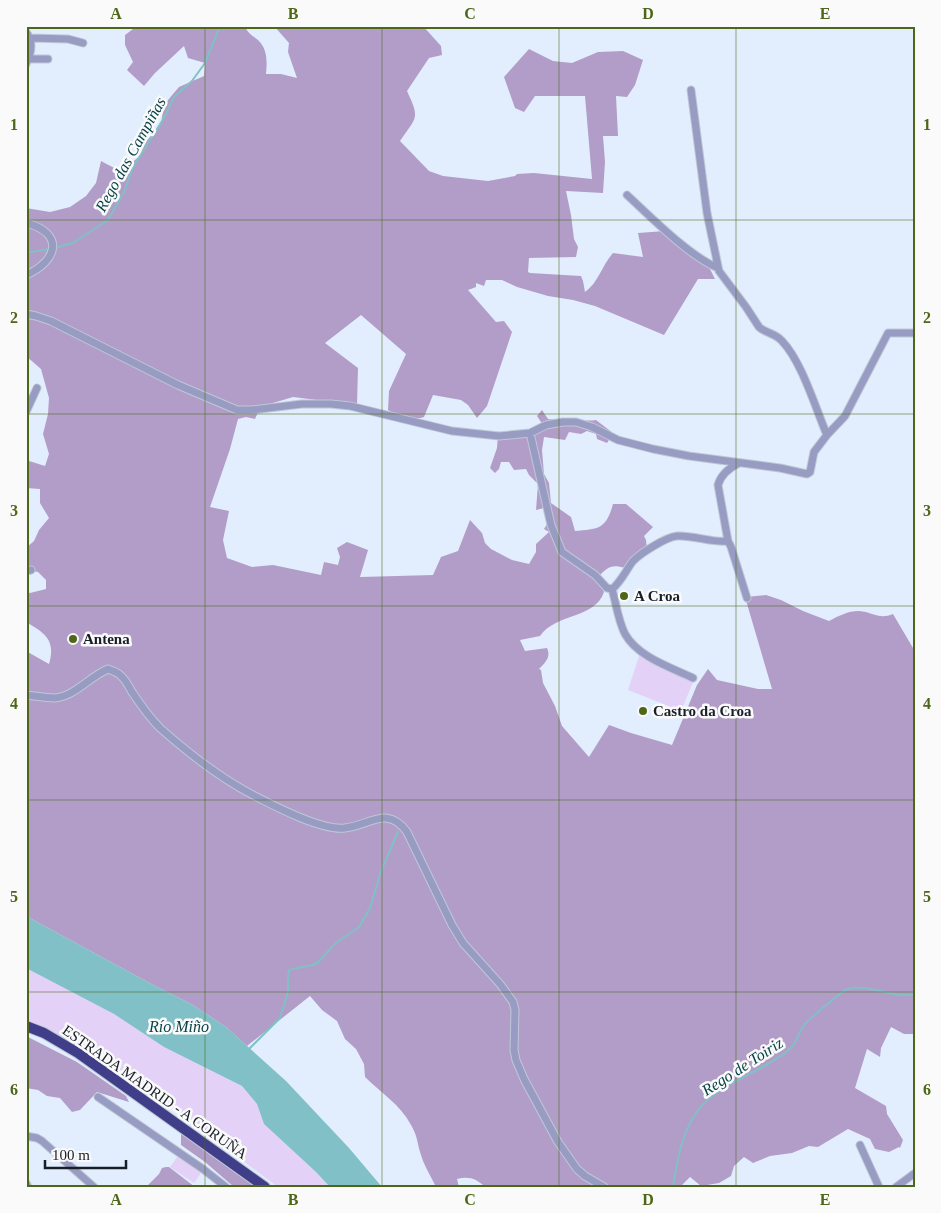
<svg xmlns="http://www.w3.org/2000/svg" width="941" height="1213" font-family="Georgia,serif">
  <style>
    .green { fill: #e4d1f7 }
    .forest { fill: #b29dc8 }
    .water { fill: #81c0c6 }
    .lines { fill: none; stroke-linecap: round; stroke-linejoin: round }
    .stream { stroke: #81c0c6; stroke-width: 2 }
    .minor-casing { stroke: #bdc9d6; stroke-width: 9 }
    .highway-casing { stroke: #bdc9d6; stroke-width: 12 }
    .minor { stroke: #989cc2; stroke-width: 7 }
    .highway { stroke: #403d89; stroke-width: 10 }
    .grid { fill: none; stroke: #4d6617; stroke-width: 1; stroke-opacity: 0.55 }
    .poi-dot { fill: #4d6617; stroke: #fafafa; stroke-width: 2 }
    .labels { text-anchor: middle; stroke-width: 5; stroke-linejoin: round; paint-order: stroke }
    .poi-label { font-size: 15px; font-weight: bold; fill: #171e27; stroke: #fafafa; text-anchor: start }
    .street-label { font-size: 15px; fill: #171e27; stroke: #fafafa }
    .water-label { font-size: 16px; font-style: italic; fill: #074348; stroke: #fafafa }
    .neatline { fill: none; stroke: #4d6617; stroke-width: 2 }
    .grid-label { font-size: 16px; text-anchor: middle; font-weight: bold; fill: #4d6617 }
  </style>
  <rect width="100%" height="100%" fill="#e2eefd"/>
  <!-- green -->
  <path class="green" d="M640,653L694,680L681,711L628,690Z
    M26,968L114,1014L164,1047L242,1086L257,1104L264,1124L316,1172L330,1187H278L105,1059L26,1020Z
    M178,1156L201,1173L194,1183L170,1167Z"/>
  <!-- forest -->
  <path class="forest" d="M137,26H245C248,34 252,35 258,40C268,49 267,63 266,74H281L297,78L288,52L289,43L274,26H423L441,46L442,55L429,58L407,91C420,119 417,116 400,141L429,171L443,176L488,181L515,176L517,174L534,173L592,179L585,96H535L524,112L515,108L504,77L529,49L553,61L572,63L598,52L623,51L643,60L635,85L627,97L616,96L618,136H603L605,162L603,193L566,191L571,215L574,239L578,247L576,257L529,258L528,272L530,273L581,276L583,281L585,292C599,282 602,265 613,253L643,257L638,233L665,231L706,261L715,279H698L664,335L595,306L573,300L548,296L517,287L502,280H486L484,286L476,283V287L468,290L496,322L504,321L512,332L487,406L477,418L468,405L461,400L433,395L424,417C412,421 397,416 388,410L389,391L406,354L361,315L325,343L358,368L357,405L293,397L273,403L259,410L255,419L246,417L238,419L230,449L210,507L229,511L223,540L227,558L252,567L273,565L321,575L324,562L338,565L340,557L337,548L347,542L368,550L360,577L433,575L441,557L458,551L470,520L482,533L485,543L491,549L512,560L529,564L536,552V544L549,532L544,529L549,521L544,508L536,510L538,484L529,475L526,469L514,470L509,462H501L499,469L495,473L490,468L497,448L498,436L536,431L543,425L537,416L542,410L548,419C555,420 561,418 568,418C579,418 583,422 596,420L613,433L607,443L597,439L596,434L587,431L581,434L569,432L565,440L544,437L542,450L544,474L549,483L551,503L571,517L575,531C599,529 606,529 613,504H626L653,527L644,536L646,540L647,550L625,568C611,564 608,567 598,577L604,592C595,619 556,613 540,636L520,640L525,651L547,648C551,657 546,662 539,669L541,670L543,683L555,706L562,726L589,757L609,725L631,733L672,745L697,685L708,669L717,680L758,689H772L745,597L766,595L781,600L803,611L829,621C838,616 848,611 859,611C873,612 879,620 893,614L913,648L915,647V1034H904L891,1027L881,1048L880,1057L867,1049L855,1088L886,1106L887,1114L903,1140L900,1148L899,1147L889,1152L875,1149L870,1139L848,1129L818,1147L809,1146L792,1153L770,1156L753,1163L744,1157L734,1166L731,1176L719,1183L701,1186L690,1177L680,1187H485C477,1179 469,1176 457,1179L459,1187H436C431,1176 424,1166 421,1155C417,1143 418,1137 411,1125C400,1104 381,1093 365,1077L364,1064L356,1049L345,1039L337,1021L322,1010L310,996L247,1046L226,1027L191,1004L153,985L26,916V651L49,664C56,640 45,633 26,622V592L30,593L46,589V580L38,572L26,570V548L34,541L39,530L49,518L40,503V489L26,488V460L45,466L49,454L43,434L48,414L49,398L41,369L26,356V208L50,212L70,207L86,196L96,183L101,161L118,170L129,165L141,155L144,144L161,124L164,105L173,94L179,87L204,76L205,63L188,58L184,46L155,73L144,86L127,70L133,62L125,45V35Z
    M26,1036L77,1062L126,1096L129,1102L97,1092L80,1110L72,1112L60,1098L47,1096L38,1090L26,1088Z
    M181,1133L256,1187H234L205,1162L181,1145Z
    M166,1167H169L195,1187H146L159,1174L162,1168Z"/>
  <!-- water -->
  <path class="water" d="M26,916L153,985L191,1004L226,1027L286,1081L349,1148L382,1187H330L316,1172L264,1124L257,1104L242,1086L164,1047L114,1014L26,968Z"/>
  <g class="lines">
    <!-- stream -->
    <path class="stream" d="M54,248L73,243L108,220L124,192L133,167L164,118L174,97L192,81L205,63L220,26
      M26,253L49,249
      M249,1049L280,1018L288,992V977L289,970L316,964L336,943L359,927L370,908L381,871L398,832
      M673,1187C678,1153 685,1114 716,1093C740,1076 768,1068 791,1048C797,1042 799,1032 804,1025C808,1020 843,990 848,989C871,983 894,1000 915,994"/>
    <!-- minor casing -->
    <g class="minor-casing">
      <path id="minor" d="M26,32C34,42 31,54 26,64
        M31,38L68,39L83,43
        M28,59H48
        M691,90L707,213L719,271L746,307L759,327C765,333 775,333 782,341C802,362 815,407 827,435
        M627,195C651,217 689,256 718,268
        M26,223C65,233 58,261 26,275
        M26,314L36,316L51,321L178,385L237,410H252L302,404H331L350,406L452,431L499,436L530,433L546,425L563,422H576L592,427L618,440L653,449L689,456L780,468L807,474L810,472L814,452L827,435L845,416L888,333H915
        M26,412L37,388
        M530,433L551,525L562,552L595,575L607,588L612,589C621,582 626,570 633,561C641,553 666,537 677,536C694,535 711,543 728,541
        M739,463C729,468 721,474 718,485L728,541L731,547L747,598
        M26,571L31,570
        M612,589C616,603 618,620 625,634C638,657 670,667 693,678
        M26,695C35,696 46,698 55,698C75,696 89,677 108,669C113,671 118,672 121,676C126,680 129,687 132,692C140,704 150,718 160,728C186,751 222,779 253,795C274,806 322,831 345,828C370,825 388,805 407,832L452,925L463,943L500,984L513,1002L515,1010L514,1050L516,1060L524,1079L558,1142L577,1169L585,1176L604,1187
        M98,1097L203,1169L226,1187
        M26,1136L37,1138L42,1141L94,1187
        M860,1145L879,1187
        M26,1183L28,1187
        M896,1187L915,1173"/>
    </g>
    <!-- highway casing -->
    <g class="highway-casing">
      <path id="highway" d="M26,1026L44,1033L78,1053L265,1187"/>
    </g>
    <!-- minor -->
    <use href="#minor" class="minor"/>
    <!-- highway -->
    <use href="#highway" class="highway"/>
  </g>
  <!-- grid -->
  <path class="grid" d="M205,26V1187M382,26V1187M559,26V1187M736,26V1187M26,220H915M26,414H915M26,606H915M26,800H915M26,992H915"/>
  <!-- markers -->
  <g class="poi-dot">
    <circle cx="624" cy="596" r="5"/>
    <circle cx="73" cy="639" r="5"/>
    <circle cx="643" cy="711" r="5"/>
  </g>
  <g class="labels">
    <!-- poi labels -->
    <g class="poi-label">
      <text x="634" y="601">A Croa</text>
      <text x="83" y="644">Antena</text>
      <text x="653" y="716">Castro da Croa</text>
    </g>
    <!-- street labels -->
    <g class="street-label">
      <text transform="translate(155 1092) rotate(35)" y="5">ESTRADA MADRID - A CORUÑA</text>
    </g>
    <!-- water labels -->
    <g class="water-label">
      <text transform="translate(130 154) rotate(-61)" y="6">Rego das Campiñas</text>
      <text x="179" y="1032">Río Miño</text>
      <text transform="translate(742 1066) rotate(-33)" y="6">Rego de Toiriz</text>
    </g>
  </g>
  <!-- border -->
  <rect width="941" height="1213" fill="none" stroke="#fafafa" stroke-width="55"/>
  <!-- scale -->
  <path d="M45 1160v8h81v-8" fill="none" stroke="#171e27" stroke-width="2.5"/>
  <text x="52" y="1160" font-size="15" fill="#171e27" stroke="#fafafa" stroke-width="4" paint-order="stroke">100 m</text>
  <rect x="28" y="28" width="886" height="1158" class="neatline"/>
  <g class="grid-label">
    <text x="116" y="19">A</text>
    <text x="293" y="19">B</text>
    <text x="470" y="19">C</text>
    <text x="648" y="19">D</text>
    <text x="825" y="19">E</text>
    <text x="14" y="130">1</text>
    <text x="927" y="130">1</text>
    <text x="14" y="323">2</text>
    <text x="927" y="323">2</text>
    <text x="14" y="516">3</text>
    <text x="927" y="516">3</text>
    <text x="14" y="709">4</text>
    <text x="927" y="709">4</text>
    <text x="14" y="902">5</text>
    <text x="927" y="902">5</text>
    <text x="14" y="1095">6</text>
    <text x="927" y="1095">6</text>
    <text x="116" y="1205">A</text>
    <text x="293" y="1205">B</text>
    <text x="470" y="1205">C</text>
    <text x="648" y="1205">D</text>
    <text x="825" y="1205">E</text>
  </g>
</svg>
